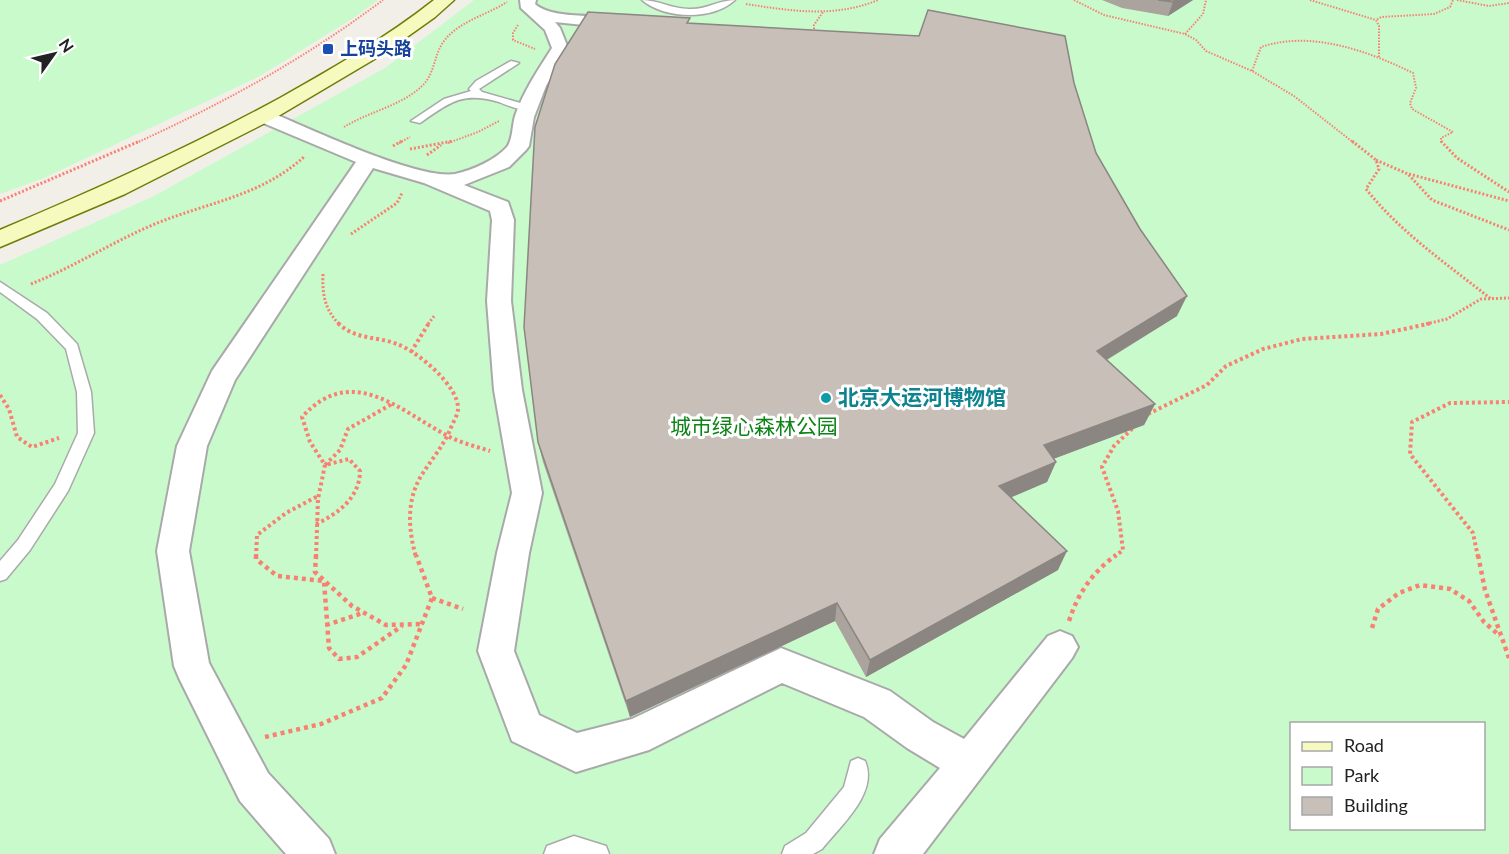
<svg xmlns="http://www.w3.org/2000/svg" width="1509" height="854" font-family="Lato,'Noto Sans SC',sans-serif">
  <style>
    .park { fill: #c8facc; fill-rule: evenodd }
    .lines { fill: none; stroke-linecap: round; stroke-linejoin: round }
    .service-casing { stroke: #a9a9a9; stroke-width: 3 }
    .minor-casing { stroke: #a9a9a9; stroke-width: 4 }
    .secondary-casing { stroke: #707d05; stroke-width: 3 }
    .path-far3 { stroke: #fa8072; stroke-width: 2; stroke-dasharray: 1.5 1.5; stroke-linecap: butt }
    .path-far2 { stroke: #fa8072; stroke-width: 3; stroke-dasharray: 2 2; stroke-linecap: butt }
    .path-far1 { stroke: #fa8072; stroke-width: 4; stroke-dasharray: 3 3; stroke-linecap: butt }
    .path { stroke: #fa8072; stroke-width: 4.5; stroke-dasharray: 4 4; stroke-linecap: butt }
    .service { fill: #fff; fill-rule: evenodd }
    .minor { fill: #fff; fill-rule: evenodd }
    .secondary { fill: #f7fabf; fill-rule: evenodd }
    .wall { fill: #aba49e }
    .shaded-wall { fill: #8b8681 }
    .building { fill: #c7bfb8; stroke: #8b8681; stroke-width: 1.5 }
    .transit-dot { fill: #1a4fb4; stroke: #fff; stroke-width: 2 }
    .culture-dot { fill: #0f9aa8; stroke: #fff; stroke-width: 2 }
    .labels { text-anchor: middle; stroke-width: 6; stroke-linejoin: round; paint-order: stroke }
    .far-transit-label { font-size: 18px; font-weight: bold; fill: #164399; stroke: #fff; text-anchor: start }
    .culture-label { font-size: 21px; font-weight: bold; fill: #0d838f; stroke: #fff; text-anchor: start }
    .park-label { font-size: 21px; fill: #0c8416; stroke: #fff }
  </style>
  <rect width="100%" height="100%" fill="#f2efe9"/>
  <!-- park -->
  <path class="park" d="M0,0H378L355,17L260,76L44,178L0,194Z
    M474,0H1509V854H0V265L154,196L385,68ZM1292,724H1484V828H1292Z"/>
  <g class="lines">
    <!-- service casing -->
    <g class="service-casing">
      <path id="service" d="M642,0C658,0 672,9 689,9C706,10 719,0 735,0C712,21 665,19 642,0Z
        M511,61L519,63L479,89L482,92L531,106V110C521,111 509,106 499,102C462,91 449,103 420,123L411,121L444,99L471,91L469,89L476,81Z
        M0,282L47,313L77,344L91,392L94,433L68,491L30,550L6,579L0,581V561L18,540L55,484L78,433L77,392L66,349L37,319L0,292Z
        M858,758L865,761C879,793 840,826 822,849L813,854H782L785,846L806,833L844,787L851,761Z
        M574,836L606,846L609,854H544L547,846Z"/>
    </g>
    <!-- minor casing -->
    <g class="minor-casing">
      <path id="minor" d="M520,0H536L535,4C556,23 617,10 629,24L621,29L555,22L560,28L568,48L546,86L534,117L529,146L526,150L509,167L464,185L508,202L514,220L511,301L522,390L542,493L529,553L514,651L539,715L577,733L632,719L781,648L890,691L933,722L964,739L1048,636L1060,631L1072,636L1078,647L1072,658L923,854H874L880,839L940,768L907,748L864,717L782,683L649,750L576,772L512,741L478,651L497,553L512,493L494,390L487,301L492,220L490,211L424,183L373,168L235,380L207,446L189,551L209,663L268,773L329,839L335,854H286L240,801L179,678L174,666L157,551L177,446L212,371L356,162L256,120L253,116L256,112H270C309,128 417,180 455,174C473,170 495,160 507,147C513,139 512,126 515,116C523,92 538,70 552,48L545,30L521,8Z"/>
    </g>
    <!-- secondary casing -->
    <g class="secondary-casing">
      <path id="secondary" d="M434,0H454L435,17L383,54L275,118L125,194L0,247V230C95,190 190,147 280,98C333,68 386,38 434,0Z"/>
    </g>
    <!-- path-far3 -->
    <path class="path-far3" d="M1074,0L1104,15L1185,34L1196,40L1206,51L1252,71L1294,96L1354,143
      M1310,0L1376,20
      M1457,0L1489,6L1509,3
      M746,4C791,11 835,18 878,0
      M518,25L513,33V40L535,49
      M1185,34L1203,14L1206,0
      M814,35V25L823,12
      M1379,57V26L1376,20L1381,17L1434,14L1450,7L1453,0
      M1252,71L1261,47C1311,30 1368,51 1413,73L1416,88L1410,103L1412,109L1453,132L1441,138V143
      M344,127C368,112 401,106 422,86C435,74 434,54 444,41C459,21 487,15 507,2
      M136,143C224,103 306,58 383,0
      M399,143L410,137
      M448,143L478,132L499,121"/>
    <!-- path-far2 -->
    <path class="path-far2" d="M1352,141L1376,160L1379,169L1366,189C1401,233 1447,264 1491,299
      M1441,141L1457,158L1509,192
      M393,146L402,141
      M410,149L453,141
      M427,155L441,145
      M1376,160L1408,174L1432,200L1509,230
      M1409,174L1509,201
      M0,201L140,141
      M351,234L397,203L402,193
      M323,274C322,294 325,310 339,324
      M31,284C74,267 112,242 155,224C208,202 259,197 304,157
      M428,324L435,315
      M1426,324L1447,319L1481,299L1509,298"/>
    <!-- path-far1 -->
    <path class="path-far1" d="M338,323C355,340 376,336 397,344C417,351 459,386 458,409C458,415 452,424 450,430C443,446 432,459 423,473C406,498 408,529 416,557
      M411,352L429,323
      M0,395L9,409L17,437L32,447L59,438
      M1148,414L1207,385L1226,366L1263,349L1302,339L1381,334L1432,323
      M316,524C338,514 360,497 360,471L349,459L325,465L340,450L348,429L392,404
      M256,557L257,535L286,513L318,496
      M316,557L318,499L325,465L310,442L302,417C351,363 398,409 446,435C460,443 475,446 490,451
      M1114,557L1123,550L1118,511L1102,467L1114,446L1134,427
      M1478,557L1473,533L1410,454L1412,422L1450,403L1509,402"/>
    <!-- path -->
    <path class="path" d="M256,555V559L277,576L324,581L329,648L339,659L357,657L402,626
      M316,555L315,572L352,606L386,625L423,624
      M1478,555L1485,590L1509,658
      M432,598L463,609
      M1069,621C1078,593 1092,573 1116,555
      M326,625L363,613
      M1372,628L1378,609L1399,593L1420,585L1450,589L1469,601L1484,622L1500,636
      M265,737L321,724L382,698L406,665L432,598L416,555"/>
    <!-- service -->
    <use href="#service" class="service"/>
    <!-- minor -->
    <use href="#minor" class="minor"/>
    <!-- secondary -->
    <use href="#secondary" class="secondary"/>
  </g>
  <!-- wall -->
  <path class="wall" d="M1102,0H1193L1168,16L1122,8Z
    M690,23L1074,83L1096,153L1177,316L1107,360L1155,404L1144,425L1053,459L1056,462L1047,482L1012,497L1058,570L866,677L835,621L630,717L543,462L538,442Z"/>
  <!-- shaded-wall -->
  <path class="shaded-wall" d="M1177,0H1193L1168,16L1173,2Z
    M1187,296L1177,316L1088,371L1097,351Z
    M1155,404L1144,425L1037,465L1044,445Z
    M1056,462L1047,482L993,505L999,486Z
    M1067,551L1058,570L866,677L870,660Z
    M837,603L835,621L630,717L626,701Z"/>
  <!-- building -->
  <path class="building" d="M1158,0H1177L1173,2Z
    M928,10L1065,36L1074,83L1096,153L1140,229L1187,296L1097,351L1155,404L1044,445L1056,462L999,486L1067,551L870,660L837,603L626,701L538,442L524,327L535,127L555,64L588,12L690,18L687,23L919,36Z"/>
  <!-- markers -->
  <rect class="transit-dot" x="322" y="43" width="12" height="12" rx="3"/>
  <circle class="culture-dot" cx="826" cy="398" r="6"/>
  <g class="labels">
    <!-- far-transit labels -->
    <g class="far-transit-label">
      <text x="340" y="55">上码头路</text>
    </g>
    <!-- culture labels -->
    <g class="culture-label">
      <text x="838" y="405">北京大运河博物馆</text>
    </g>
    <!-- park labels -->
    <g class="park-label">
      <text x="754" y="434">城市绿心森林公园</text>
    </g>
  </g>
  <!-- legend -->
  <rect x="1290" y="722" width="195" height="108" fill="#ffffff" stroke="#a7a7a7" stroke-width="1.5"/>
  <rect x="1302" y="742" width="30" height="9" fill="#f7fabf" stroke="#a7a7a7" stroke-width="1.5"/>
  <text x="1344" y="752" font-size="18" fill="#222222">Road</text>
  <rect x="1302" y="767" width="30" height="18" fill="#c8facc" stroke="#a7a7a7" stroke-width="1.5"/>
  <text x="1344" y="782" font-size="18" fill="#222222">Park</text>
  <rect x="1302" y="797" width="30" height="18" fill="#c7bfb8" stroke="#a7a7a7" stroke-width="1.5"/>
  <text x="1344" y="812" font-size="18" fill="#222222">Building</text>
  <!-- north arrow -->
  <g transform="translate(54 54) rotate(56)" stroke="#ffffff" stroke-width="4.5" paint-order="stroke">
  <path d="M0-4.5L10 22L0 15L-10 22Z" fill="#222222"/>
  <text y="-9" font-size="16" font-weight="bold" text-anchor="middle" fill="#222222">N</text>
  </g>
</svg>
